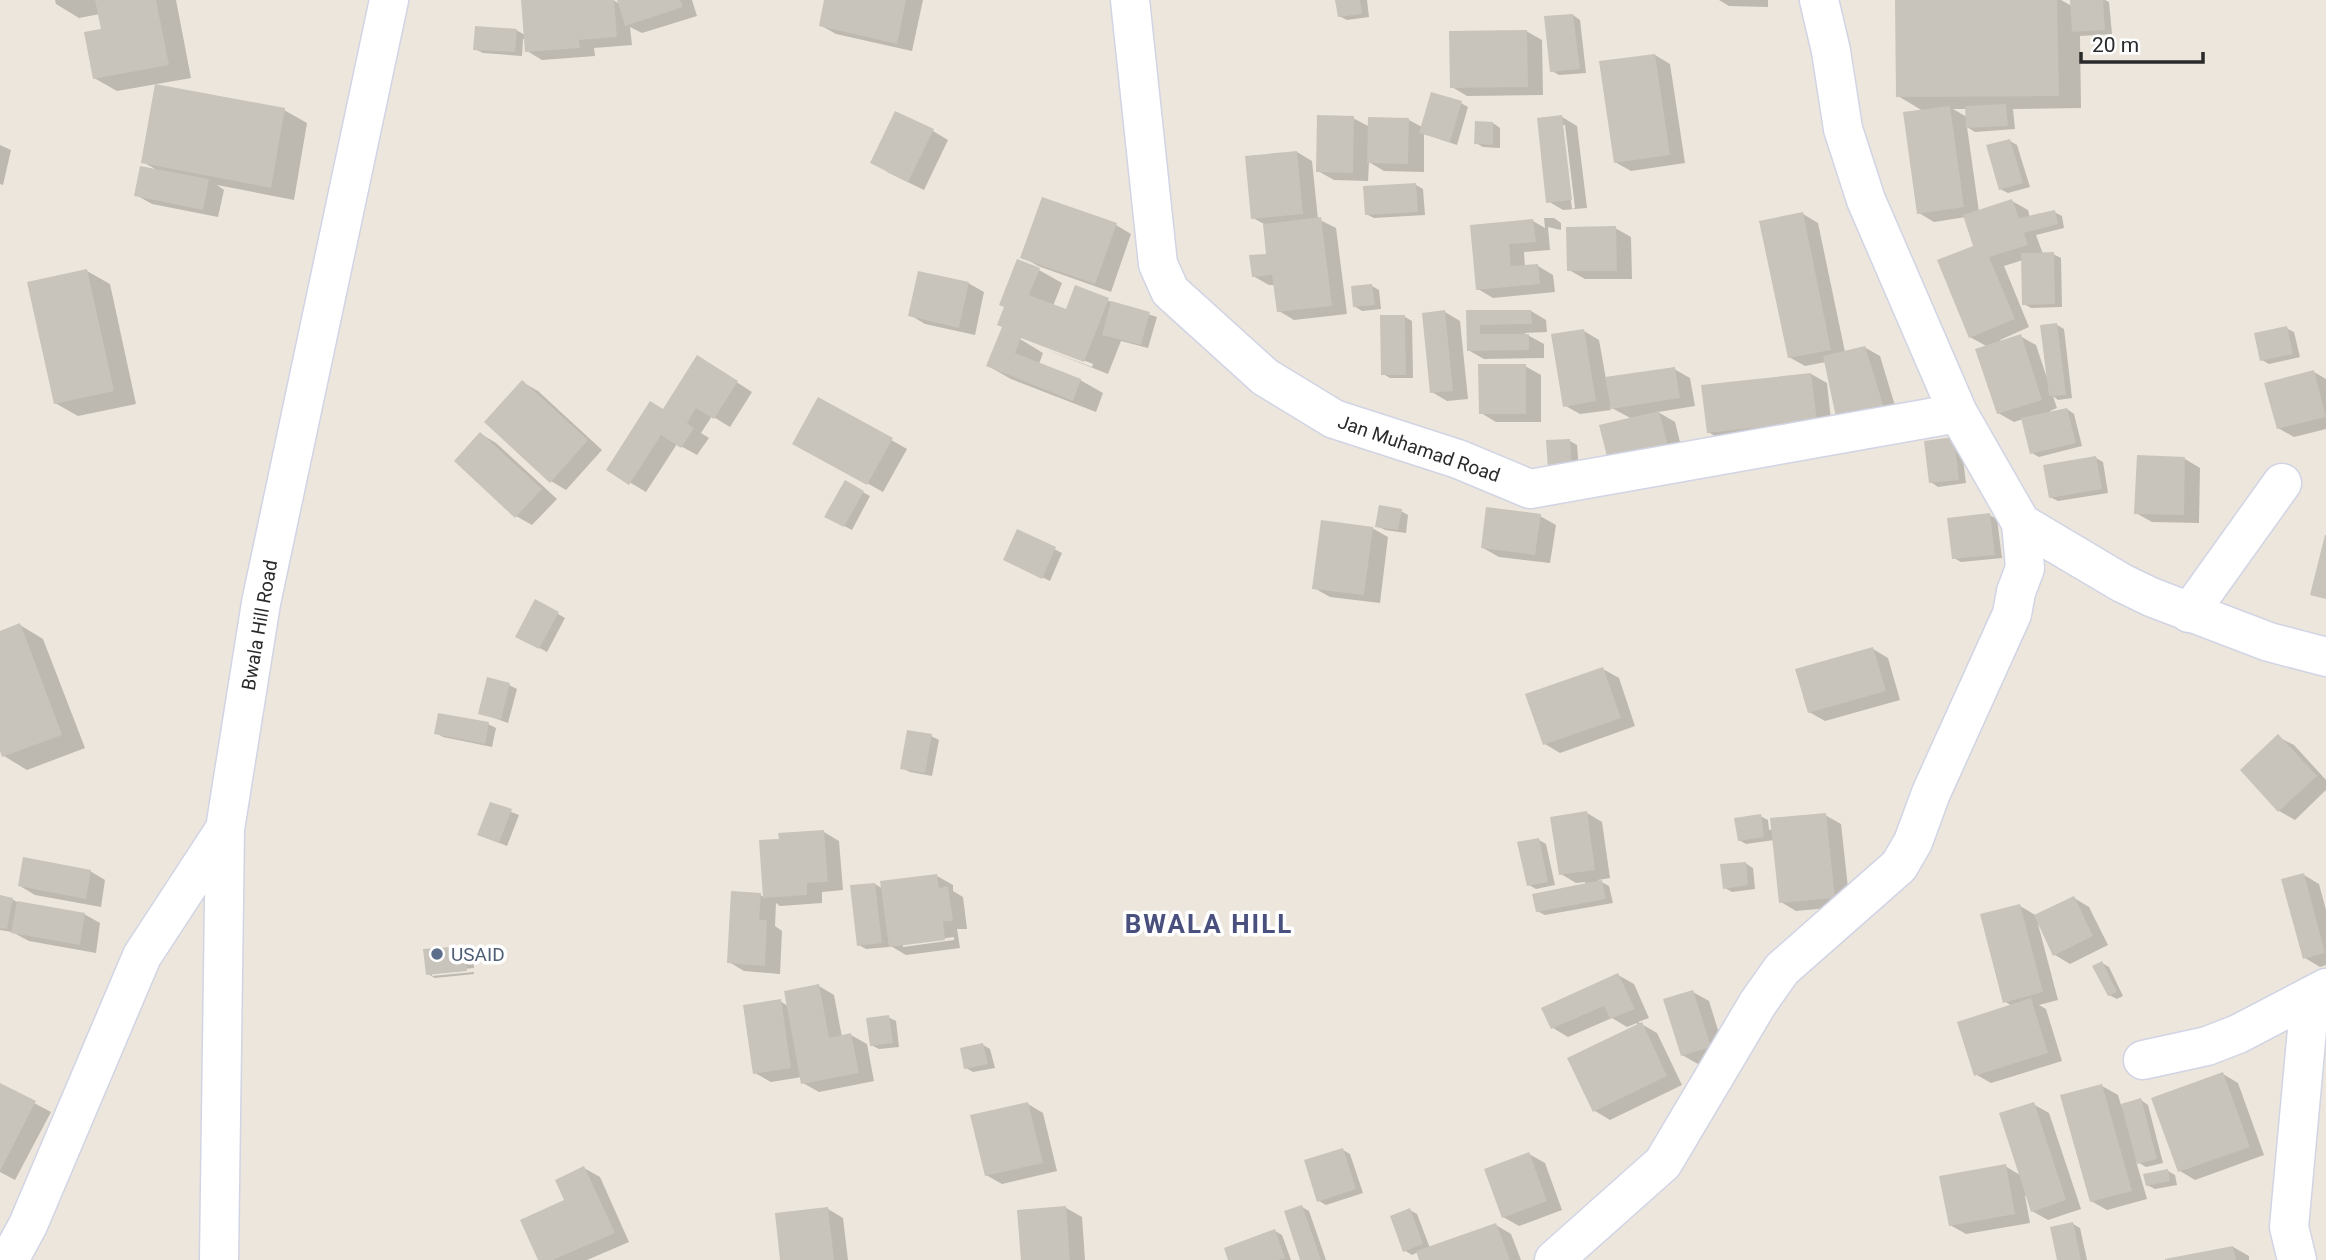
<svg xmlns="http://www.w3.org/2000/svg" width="2326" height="1260" font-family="Roboto,sans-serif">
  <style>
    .shadow { fill: #0003; fill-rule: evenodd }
    .building { fill: #c8c3bb }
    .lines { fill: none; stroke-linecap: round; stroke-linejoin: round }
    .minor-casing { stroke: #d1d4e4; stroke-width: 41 }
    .minor { stroke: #fff; stroke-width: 38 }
    .service-dot { fill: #5c6f8a; stroke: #fff; stroke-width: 2.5 }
    .labels { text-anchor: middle; stroke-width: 7; stroke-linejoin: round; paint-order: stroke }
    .street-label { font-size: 19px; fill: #2a2a2a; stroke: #fff }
    .service-label { font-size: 19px; fill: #4e5e75; stroke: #fff; text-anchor: start }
    .district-label { font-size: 26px; font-weight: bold; letter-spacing: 2px; fill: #49507d; stroke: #fff }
  </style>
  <rect width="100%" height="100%" fill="#ede6dc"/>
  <!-- shadow -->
  <path class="shadow" d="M55,0H176L191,78L117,91L94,78L103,30L100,14L79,18L56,4Z
    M523,0H613L620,4L619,0H692L697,16L642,33L630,27L632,45L594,48L595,56L542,60L527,51L526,39H523L522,56L483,53L475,49L516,30L525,35Z
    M826,0H923L912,51L836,34L820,25Z
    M1337,0H1367L1369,17L1347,20L1339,16Z
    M1719,0H1768V7L1729,6Z
    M1896,0H2061L2072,6L2071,0H2105L2109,2L2112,34L2080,36L2081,108L2013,109L2015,129L1975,132L1967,127L1979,212L2012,201L2028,210L2030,218L2054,212L2062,216L2064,228L2036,235L2043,254H2053L2061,258L2062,307L2031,308L2024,304L2023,260L2004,266L2029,327L2000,340L2001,342L2020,336L2036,345L2047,378L2057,325L2064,329L2072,398L2058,400L2053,396L2057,408L2050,411V413L2067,409L2074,414L2082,446L2039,457L2032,453L2023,419L2014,422L1998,413L1988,347L1970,337L1975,247L1966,217L1934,222L1919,213L1923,111L1898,96ZM1953,109H1967V117Z
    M1573,15L1580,20L1586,73L1559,75L1552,71Z
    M1526,31L1542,40L1543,95L1467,96L1452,87Z
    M1655,55L1670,64L1685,163L1631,171L1615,162Z
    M1461,103L1468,107L1457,145L1424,134V172L1384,171L1369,162L1368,181L1334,180L1318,171L1353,118L1370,127L1409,120L1422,127Z
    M284,110L307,123L294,200L217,185L224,190L218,217L152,204L136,195L157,170L143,162Z
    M1562,117L1577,126L1587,208L1563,210L1548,201ZM1561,125H1565L1575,208L1572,209Z
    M1493,123L1500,128V148L1483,147L1476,143Z
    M933,131L948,140L924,190L887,172Z
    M2010,141L2017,145L2030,187L2008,193L2000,189Z
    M0,145L11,150L3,185L0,184Z
    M1297,152L1312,161L1318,219L1336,228L1347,314L1294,320L1279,311L1275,285H1269L1253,276L1268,255L1264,224L1253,218Z
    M1416,185L1423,189L1425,215L1374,218L1366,214Z
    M1803,214L1818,223L1845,352L1864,347L1880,356L1899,419L1826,362L1805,366L1789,357Z
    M1544,218H1554L1561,223V230L1548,227L1550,250L1524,252L1525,267L1538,266L1553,275L1555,292L1493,298L1478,289L1472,227L1533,221L1545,228Z
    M1116,225L1131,234L1111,292L1038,266L1023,257Z
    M1615,228L1631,237L1632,279H1585L1569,270Z
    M1039,270L1062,283L1053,306L1067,311L1076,287L1116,304L1157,317L1148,348L1121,341L1108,374L1042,348L1092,367L1093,364L1020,335V339L1043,353L1039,364L1080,380L1103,393L1096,412L1011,379L988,366Z
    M87,271L110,284L136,404L78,416L55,403Z
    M968,283L984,292L975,335L925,324L910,315Z
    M1372,286L1379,290L1381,309L1362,311L1354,306Z
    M1531,311L1546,320L1547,332L1524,333L1544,344V358L1484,359L1468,350V312Z
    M1445,312L1460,321L1468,399L1447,401L1432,392Z
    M1405,317L1412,321L1413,378H1390L1383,374Z
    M2286,328L2294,332L2300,357L2269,364L2262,360Z
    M1584,331L1599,340L1606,379L1674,369L1690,378L1695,406L1658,412L1675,422L1686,466L1632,419L1610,407L1611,410L1580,414L1564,405Z
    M1525,366L1541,375V422H1496L1481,413Z
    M713,367L752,392L730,427L712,416L701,433L709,438L697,455L677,444L646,492L609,470L663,411Z
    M2314,372L2326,379V429L2294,437L2278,428Z
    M1811,374L1827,383L1832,429L1724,441L1708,432Z
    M522,382L538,391L602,450L566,490L551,481Z
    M819,399L907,449L883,492L795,443Z
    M481,434L496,443L557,499L532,525L516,516Z
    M1570,441L1577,445L1579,471L1550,468Z
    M1926,442L1961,443L1966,483L1938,487L1931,482Z
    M2096,458L2103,462L2108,493L2058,501L2050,497Z
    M2185,459L2200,468L2199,523L2152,522L2136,513Z
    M846,483L870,496L852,530L827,517Z
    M1401,511L1408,515L1406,533L1385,530L1377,526Z
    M1989,515L1997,519L2002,558L1961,562L1954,558Z
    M1540,516L1556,525L1550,563L1499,557L1483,548Z
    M1372,528L1388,537L1380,603L1330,597L1314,588Z
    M1018,531L1062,553L1050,581L1013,563Z
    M536,601L565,618L547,652L518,636Z
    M20,625L43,639L85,748L27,770L4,756L0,746V633Z
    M1873,649L1888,658L1900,700L1825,721L1809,712Z
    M1603,669L1619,678L1635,726L1560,753L1545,744Z
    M509,685L517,689L508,723L480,713Z
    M488,724L496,728L492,747L443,737L436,733Z
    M931,736L939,740L932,776L910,772L902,768Z
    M2278,737L2294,745L2326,780V790L2295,820L2279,811Z
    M491,804L519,815L507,846L487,838Z
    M1587,813L1602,822L1610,878L1598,880L1609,886L1613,903L1545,915L1537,911L1586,885L1585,882L1576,883L1561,874Z
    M1825,815L1841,824L1850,906L1796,911L1781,902L1774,840L1746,844L1739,840L1760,816L1768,820L1769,830Z
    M824,832L839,841L843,890L822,892V903L780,906L776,903L775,926L782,931L780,974L744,971L729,962L760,895L764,897Z
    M1539,840L1546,844L1555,885L1536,889L1529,885Z
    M1745,863L1753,868L1755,889L1732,892L1725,888Z
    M90,871L105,880L101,907L35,895L20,886Z
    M2304,875L2319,884L2326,910V965L2320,967L2305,958Z
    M937,876L953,885V891L963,897L967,929H957L960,948L906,955L889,945V947L866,949L859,945L875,884L883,889ZM954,937V940L903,947V944Z
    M0,897L12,899L20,904L84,914L100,923L96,953L29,941L12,932L0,930Z
    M2074,898L2089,907L2108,945L2070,964L2055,955L2039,923L2038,924L2058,1000L2039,1005L2046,1009L2062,1061L1991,1083L1975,1074L2012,1006L2004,1001L2020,906L2037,916Z
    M465,947L472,952L474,968L432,972V976L474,972V974L435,978L428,974Z
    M2102,963L2109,967L2123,996L2117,999L2109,995Z
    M1618,975L1634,984L1649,1018L1638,1022L1657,1033L1682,1085L1610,1120L1595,1111L1638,1026L1637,1023L1627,1027L1612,1018L1568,1037L1553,1028L1544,1009Z
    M819,986L834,995L842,1037L851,1035L867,1044L874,1081L819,1092L803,1083L802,1077L771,1082L755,1073L780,1001L788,1006Z
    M1693,992L1709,1001L1726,1056L1698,1064L1682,1055Z
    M888,1017L896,1021L899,1047L879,1049L871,1045Z
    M983,1045L990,1049L995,1068L973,1072L966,1068Z
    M2223,1074L2238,1083L2264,1155L2195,1180L2180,1171Z
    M0,1085L51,1112L15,1180L0,1172Z
    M2102,1086L2118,1095L2121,1105L2141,1100L2148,1105L2163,1163L2146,1167L2136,1161L2147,1199L2107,1210L2091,1201Z
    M1028,1104L1043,1113L1057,1171L1002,1184L986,1175Z
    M2033,1104L2049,1113L2081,1209L2048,1220L2032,1211L2027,1195L2025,1196L2030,1223L1966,1234L1950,1225L2005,1166L2020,1175Z
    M1343,1150L1350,1154L1363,1193L1326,1205L1319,1201Z
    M1529,1154L1545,1163L1562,1210L1519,1226L1503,1217Z
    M584,1168L600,1177L629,1242L587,1260H540L567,1201Z
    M2168,1171L2175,1175L2177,1185L2155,1189L2147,1185Z
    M1302,1207L1309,1211L1326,1260H1302Z
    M1066,1208L1082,1217L1085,1260H1023Z
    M828,1209L843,1218L848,1260H782Z
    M1410,1210L1417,1214L1430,1248L1496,1225L1511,1234L1521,1260H1421L1418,1252L1412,1255L1404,1250Z
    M2073,1224L2080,1228L2087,1260H2059Z
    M1275,1231L1282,1235L1291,1260H1230Z
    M2233,1247L2249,1256V1260H2168Z"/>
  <!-- building -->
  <path class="building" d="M95,0H156L169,65L93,79L84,32L101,29Z
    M521,0H614L617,37L579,40L580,48L525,52Z
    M617,0H680L683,7L625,26Z
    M824,0H906L897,44L819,26Z
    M1335,0H1360L1362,14L1338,17Z
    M1895,0H2057L2059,96L1896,97Z
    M2070,0H2103L2105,30L2072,32Z
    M1573,14L1580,69L1550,72L1544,16Z
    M475,26L517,29L515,52L473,50Z
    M1527,30L1528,87L1450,88L1449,31Z
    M1655,54L1670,155L1614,163L1599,61Z
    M155,84L285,108L271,188L141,163Z
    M1431,92L1462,101L1450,142L1419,133Z
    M2006,104L2008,126L1966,128L1965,106Z
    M1950,106L1964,207L1917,214L1903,112Z
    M895,111L934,129L908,182L870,163Z
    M1317,115L1354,116L1353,173L1316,172Z
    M1562,115L1572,200L1546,203L1537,118Z
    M1368,117L1409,118L1408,164L1367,163Z
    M1475,121L1493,122V145L1474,144Z
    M2010,139L2023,183L1999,190L1986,145Z
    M1297,151L1303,214L1251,219L1245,156Z
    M140,166L209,179L203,210L134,196Z
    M1416,183L1418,212L1365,215L1363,186Z
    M1042,197L1117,223L1095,284L1020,258Z
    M2012,199L2019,218L2055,210L2058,224L2024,233L2028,245L1989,257L2015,319L1969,338L1937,260L1973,246L1963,215Z
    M1803,212L1831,350L1788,358L1759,221Z
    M1321,217L1332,306L1277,312L1272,275L1252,277L1249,255L1266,254L1263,224Z
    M1533,219L1536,242L1509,244L1511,266L1538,264L1540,284L1476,290L1470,225Z
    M1616,226L1617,271H1567L1566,227Z
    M2054,252L2055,304L2022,305L2021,253Z
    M1017,259L1040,268L1029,295L1066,309L1075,285L1109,298L1084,362L1021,338L1015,353L1081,379L1073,401L986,366L1002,327L997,325L1004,307L999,305Z
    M87,269L114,391L54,404L27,282Z
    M918,271L969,282L959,328L908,316Z
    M1372,284L1375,305L1353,307L1351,286Z
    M1111,301L1150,312L1141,345L1102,335Z
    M1445,310L1453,391L1430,393L1422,313Z
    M1466,310H1531L1532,324L1480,325V334H1529V350L1467,351Z
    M1380,315H1405L1406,375H1381Z
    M2057,323L2066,395L2049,396L2040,325Z
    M2287,326L2293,354L2260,361L2254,333Z
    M1584,329L1596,401L1563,407L1551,334Z
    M2021,334L2042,400L1997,414L1975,349Z
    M1865,346L1885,411L1836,417L1823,356Z
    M697,355L738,381L714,419L696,408L687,423L694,428L681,448L661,435L629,485L606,470L650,401L663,409Z
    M1478,364H1526V414H1479Z
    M1675,367L1680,398L1611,409L1605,377Z
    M2314,370L2326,417L2277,429L2264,383Z
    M1811,373L1817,421L1707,433L1701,385Z
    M522,380L588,440L550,483L484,422Z
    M818,397L893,438L867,485L792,444Z
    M2067,408L2076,443L2030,454L2021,418Z
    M1659,411L1671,458L1611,472L1599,425Z
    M480,432L542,489L515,518L454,461Z
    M1954,437L1959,480L1929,483L1924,441Z
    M1570,439L1572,468L1548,469L1546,440Z
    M2137,455L2185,457L2184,515L2134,514Z
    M2096,456L2102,489L2049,498L2043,465Z
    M845,480L864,491L844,527L824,517Z
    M1379,505L1402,509L1398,530L1375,527Z
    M1486,507L1541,514L1535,555L1481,548Z
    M1990,513L1995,555L1952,559L1947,518Z
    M1321,520L1373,527L1364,595L1312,589Z
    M1017,529L1056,547L1042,579L1003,560Z
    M2325,535H2326V599L2310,595Z
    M535,599L559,612L539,649L515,637Z
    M20,623L62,735L2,757L0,751V631Z
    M1873,647L1886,691L1808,713L1795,669Z
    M1603,667L1621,718L1543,745L1525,694Z
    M487,677L510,683L501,720L478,714Z
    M438,713L489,722L485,744L434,734Z
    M907,730L932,734L925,773L900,769Z
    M2278,734L2317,776L2278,812L2240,770Z
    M490,802L512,809L499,843L477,835Z
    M1587,811L1595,870L1559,875L1550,817Z
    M1826,813L1835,898L1779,903L1770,818Z
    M1761,814L1764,837L1738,841L1734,818Z
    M824,830L828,882L807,883V895L763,898L759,840L779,839L778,833Z
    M1539,838L1548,882L1527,886L1517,842Z
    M23,857L91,870L86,899L18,886Z
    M1746,862L1748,885L1723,889L1720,864Z
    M2304,873L2325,953L2303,959L2281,879Z
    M937,874L939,888L948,886L953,921H943L945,940L889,947L880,881Z
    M1602,880L1606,899L1536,912L1532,894Z
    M875,883L882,943L857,946L850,885Z
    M731,891L761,893L759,920H767L765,966L727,963Z
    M0,895L13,898L7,929L0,928Z
    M2074,896L2093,936L2053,956L2034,915Z
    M17,901L85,913L80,945L11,933Z
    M2020,904L2043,992L2003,1003L1980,914Z
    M465,946L467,971L426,975L423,949Z
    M2102,961L2117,992L2108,996L2092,966Z
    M1618,973L1635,1009L1610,1019L1604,1006L1551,1029L1541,1008Z
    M819,984L829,1038L851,1033L859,1073L801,1084L784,991Z
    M1693,990L1711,1047L1681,1056L1663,999Z
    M2031,998L2048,1053L1974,1076L1957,1022Z
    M781,999L791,1068L753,1074L743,1005Z
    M889,1015L893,1043L870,1046L866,1018Z
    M1642,1022L1667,1076L1593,1112L1567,1058Z
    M983,1043L988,1064L964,1069L960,1048Z
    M2223,1072L2250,1147L2178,1172L2151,1098Z
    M0,1083L36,1101L0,1171Z
    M2102,1084L2132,1191L2090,1202L2060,1095Z
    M2141,1098L2157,1159L2137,1164L2121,1104Z
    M1028,1102L1043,1163L985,1176L970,1115Z
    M2034,1102L2066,1200L2031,1212L1999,1113Z
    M1343,1148L1356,1189L1317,1202L1304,1160Z
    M1529,1152L1547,1201L1502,1218L1484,1169Z
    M2006,1164L2015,1214L1949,1226L1939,1176Z
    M584,1166L615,1233L553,1260H538L520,1220L564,1200L555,1180Z
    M2168,1169L2170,1181L2146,1186L2143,1174Z
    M1302,1205L1321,1260H1300L1284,1211Z
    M1066,1206L1070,1260H1021L1017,1210Z
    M828,1207L834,1260H780L775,1213Z
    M1410,1208L1423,1244L1403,1252L1390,1216Z
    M2073,1222L2081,1260H2057L2050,1227Z
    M1496,1223L1510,1260H1419L1416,1251Z
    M1275,1229L1285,1258L1278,1260H1228L1224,1248Z
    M2233,1246L2236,1260H2165V1259Z"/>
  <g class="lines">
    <!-- minor casing -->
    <g class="minor-casing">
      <path id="minor" d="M1130,0L1158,264L1170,291L1265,377L1334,419L1458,459L1530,489L1958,413
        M2021,523L2122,583L2151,597L2269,642L2326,657
        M2189,613L2282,483
        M2143,1060L2207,1046L2238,1034L2326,988
        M9,1260L28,1225L142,956L225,829
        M219,1260L225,829L261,603L389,0
        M1554,1260L1663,1163L1758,1003L1782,969L1899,866L1913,842L1931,793L2012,614L2016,592L2025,568L2021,523L1958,413L1866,200L1843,129L1831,51L1819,0
        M2297,1260L2289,1227L2310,997"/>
    </g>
    <!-- minor -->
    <use href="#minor" class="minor"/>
  </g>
  <!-- markers -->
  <circle class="service-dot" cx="437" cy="954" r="7"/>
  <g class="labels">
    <!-- street labels -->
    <g class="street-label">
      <text transform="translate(1419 448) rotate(19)" y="7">Jan Muhamad Road</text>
      <text transform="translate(259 625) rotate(-80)" y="7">Bwala Hill Road</text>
    </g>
    <!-- service labels -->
    <g class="service-label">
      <text x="451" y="961">USAID</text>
    </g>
    <!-- district labels -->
    <g class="district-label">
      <text x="1209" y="933">BWALA HILL</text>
    </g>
  </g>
  <!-- scale -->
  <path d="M2081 52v10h122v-10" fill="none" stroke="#2a2a2a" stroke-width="3.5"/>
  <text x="2092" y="52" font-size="21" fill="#2a2a2a" stroke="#ffffff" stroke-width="5" paint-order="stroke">20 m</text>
</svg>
